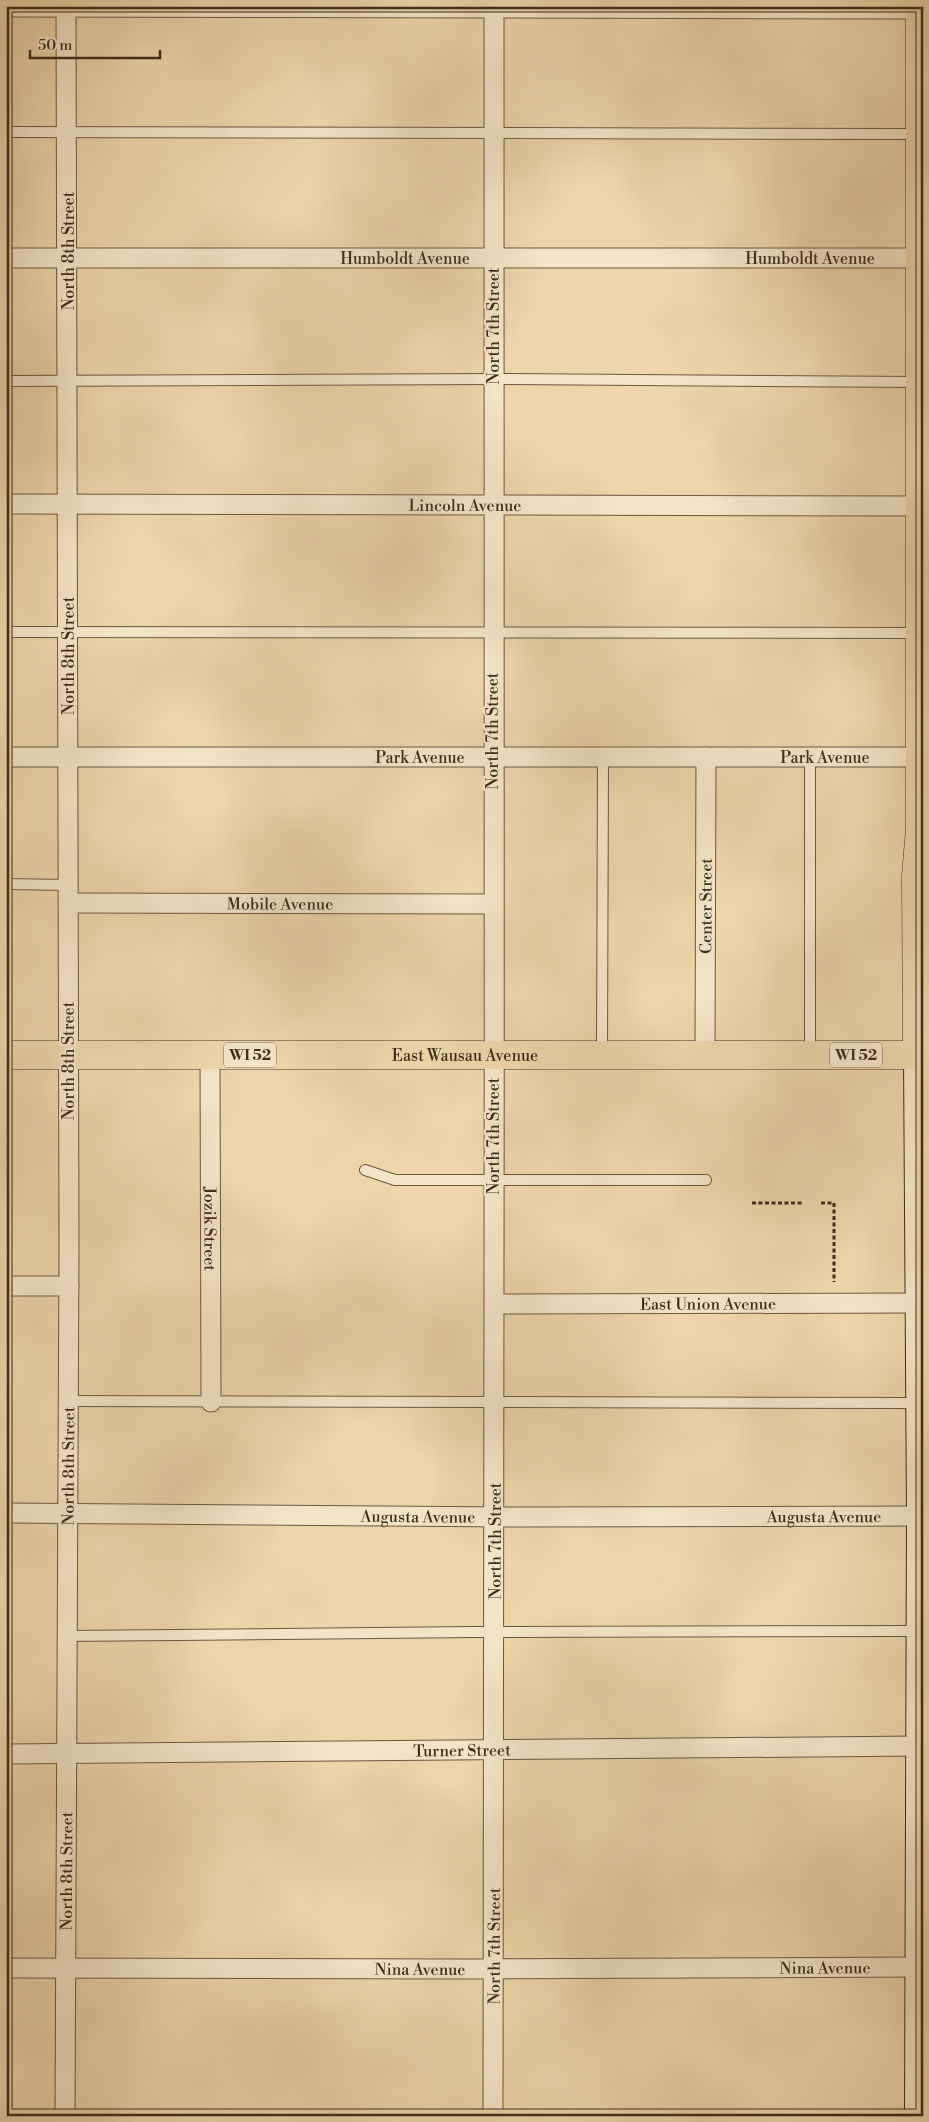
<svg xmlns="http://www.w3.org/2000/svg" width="929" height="2122" font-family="'Libre Bodoni',serif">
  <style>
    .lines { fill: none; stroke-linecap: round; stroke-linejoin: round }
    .lane-casing { stroke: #6a583f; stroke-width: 12 }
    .street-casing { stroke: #6a583f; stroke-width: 21 }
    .secondary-casing { stroke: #3f2e1c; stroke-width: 28 }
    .primary-casing { stroke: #3f2e1c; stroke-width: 29 }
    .path { stroke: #3f2e1c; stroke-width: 3; stroke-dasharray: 4 2.5; stroke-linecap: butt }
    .lane { stroke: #f2e4c7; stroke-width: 10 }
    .street { stroke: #f2e4c7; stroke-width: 19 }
    .secondary { stroke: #f2e4c7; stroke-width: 26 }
    .primary { stroke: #ebd5a9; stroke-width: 28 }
    .labels { text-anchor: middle; stroke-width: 4; stroke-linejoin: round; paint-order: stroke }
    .shield { fill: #f2e4c7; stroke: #75654f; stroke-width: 1 }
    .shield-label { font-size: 15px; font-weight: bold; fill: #3f2e1c }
    .street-label { font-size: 16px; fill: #3f2e1c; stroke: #f2e4c7 }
  </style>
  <rect width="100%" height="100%" fill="#ebd5a9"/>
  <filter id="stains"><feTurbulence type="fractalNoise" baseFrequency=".004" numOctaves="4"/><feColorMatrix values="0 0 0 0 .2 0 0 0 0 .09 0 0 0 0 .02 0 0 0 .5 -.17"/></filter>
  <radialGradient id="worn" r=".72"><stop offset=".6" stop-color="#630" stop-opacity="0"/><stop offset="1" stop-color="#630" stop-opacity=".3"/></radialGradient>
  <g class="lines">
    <!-- lane casing -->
    <g class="lane-casing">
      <path id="lane" d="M6,132L919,134
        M6,381L493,379L919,382
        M6,632L919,633
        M810,757V1053
        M6,884L68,885
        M602,1054L603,757
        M365,1170L395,1180H706
        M68,1401C352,1402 635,1402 919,1403
        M66,1636L473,1632L918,1631"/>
    </g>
    <!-- street casing -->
    <g class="street-casing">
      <g id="street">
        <path d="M6,7L923,9"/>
        <path id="s1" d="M6,258H923"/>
        <path id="s2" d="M6,504L923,506"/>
        <path id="s3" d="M6,757H923"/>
        <path id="s4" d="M68,903L493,904"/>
        <path id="s5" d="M210,1055L211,1402"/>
        <path id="s6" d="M705,1055L706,757"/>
        <path d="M6,1286H69"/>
        <path id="s7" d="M494,1304L923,1303"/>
        <path id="s8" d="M6,1513L515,1517L920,1516"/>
        <path id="s9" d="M6,1754L919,1746"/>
        <path id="s10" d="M6,1968L472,1969L923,1967"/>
        <path id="s11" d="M65,2116L69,1249L66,6"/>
        <path id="s12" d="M493,2116C497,1413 492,709 494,6"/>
      </g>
    </g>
    <!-- secondary casing -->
    <g class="secondary-casing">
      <path id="secondary" d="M917,1055L920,1516L918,2116"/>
    </g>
    <!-- primary casing -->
    <g class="primary-casing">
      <g id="primary">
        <path id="s13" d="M6,1055H923"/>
        <path d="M917,1055L916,876L920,829V6"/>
      </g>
    </g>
    <!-- path -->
    <path class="path" d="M752,1203H804
      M821,1203H834V1282"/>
    <!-- lane -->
    <use href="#lane" class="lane"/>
    <!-- street -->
    <use href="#street" class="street"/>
    <!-- secondary -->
    <use href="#secondary" class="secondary"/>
    <!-- primary -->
    <use href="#primary" class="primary"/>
  </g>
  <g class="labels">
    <!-- shield labels -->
    <g class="shield">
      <rect x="224" y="1042.5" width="52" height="25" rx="4"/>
      <rect x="830" y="1042.5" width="52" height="25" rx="4"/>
    </g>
    <g class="shield-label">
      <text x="250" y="1060">WI 52</text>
      <text x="856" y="1060">WI 52</text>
    </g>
    <!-- street labels -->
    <g class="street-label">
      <text transform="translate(68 251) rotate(-90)" y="6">North 8th Street</text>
      <text dy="6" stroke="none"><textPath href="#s1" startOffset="399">Humboldt Avenue</textPath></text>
      <text dy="6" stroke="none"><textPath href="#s1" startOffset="804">Humboldt Avenue</textPath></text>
      <text transform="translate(493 326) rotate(-90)" y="6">North 7th Street</text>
      <text dy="6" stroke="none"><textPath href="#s2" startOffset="459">Lincoln Avenue</textPath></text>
      <text transform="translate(68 656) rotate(-90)" y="6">North 8th Street</text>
      <text transform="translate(492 731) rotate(-90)" y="6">North 7th Street</text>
      <text dy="6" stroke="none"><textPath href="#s3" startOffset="414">Park Avenue</textPath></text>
      <text dy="6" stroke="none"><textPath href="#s3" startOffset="819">Park Avenue</textPath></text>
      <text dy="6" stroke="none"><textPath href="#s4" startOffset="212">Mobile Avenue</textPath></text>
      <text dy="6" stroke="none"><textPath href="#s6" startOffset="149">Center Street</textPath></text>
      <text dy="6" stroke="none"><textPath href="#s13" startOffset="459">East Wausau Avenue</textPath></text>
      <text transform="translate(68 1061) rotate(-90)" y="6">North 8th Street</text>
      <text transform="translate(493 1136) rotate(-90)" y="6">North 7th Street</text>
      <text dy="6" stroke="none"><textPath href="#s5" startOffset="174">Jozik Street</textPath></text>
      <text dy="6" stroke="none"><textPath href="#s7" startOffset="214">East Union Avenue</textPath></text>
      <text dy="6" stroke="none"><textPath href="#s11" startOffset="650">North 8th Street</textPath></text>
      <text dy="6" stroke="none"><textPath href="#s8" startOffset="412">Augusta Avenue</textPath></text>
      <text dy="6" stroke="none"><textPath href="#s8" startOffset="818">Augusta Avenue</textPath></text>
      <text dy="6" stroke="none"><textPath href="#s12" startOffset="575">North 7th Street</textPath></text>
      <text dy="6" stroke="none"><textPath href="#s9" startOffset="456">Turner Street</textPath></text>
      <text dy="6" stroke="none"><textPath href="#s11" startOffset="245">North 8th Street</textPath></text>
      <text dy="6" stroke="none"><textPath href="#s12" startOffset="170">North 7th Street</textPath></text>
      <text dy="6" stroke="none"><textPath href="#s10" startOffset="819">Nina Avenue</textPath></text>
      <text dy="6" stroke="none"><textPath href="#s10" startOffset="414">Nina Avenue</textPath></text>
    </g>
  </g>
  <!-- margin -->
  <rect width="929" height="2122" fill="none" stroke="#ebd5a9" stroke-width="25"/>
  <rect x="8" y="8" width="914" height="2107" fill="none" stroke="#3f2e1c" stroke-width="2.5"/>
  <rect x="12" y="12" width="904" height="2097" fill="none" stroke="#3f2e1c"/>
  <!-- scale -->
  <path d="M30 50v8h130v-8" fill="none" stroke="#3f2e1c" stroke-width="2.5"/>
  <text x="38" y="50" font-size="15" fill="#3f2e1c" stroke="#f2e4c7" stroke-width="4" paint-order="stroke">50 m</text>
  <rect width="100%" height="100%" filter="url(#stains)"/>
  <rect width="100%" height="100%" fill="url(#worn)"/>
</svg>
